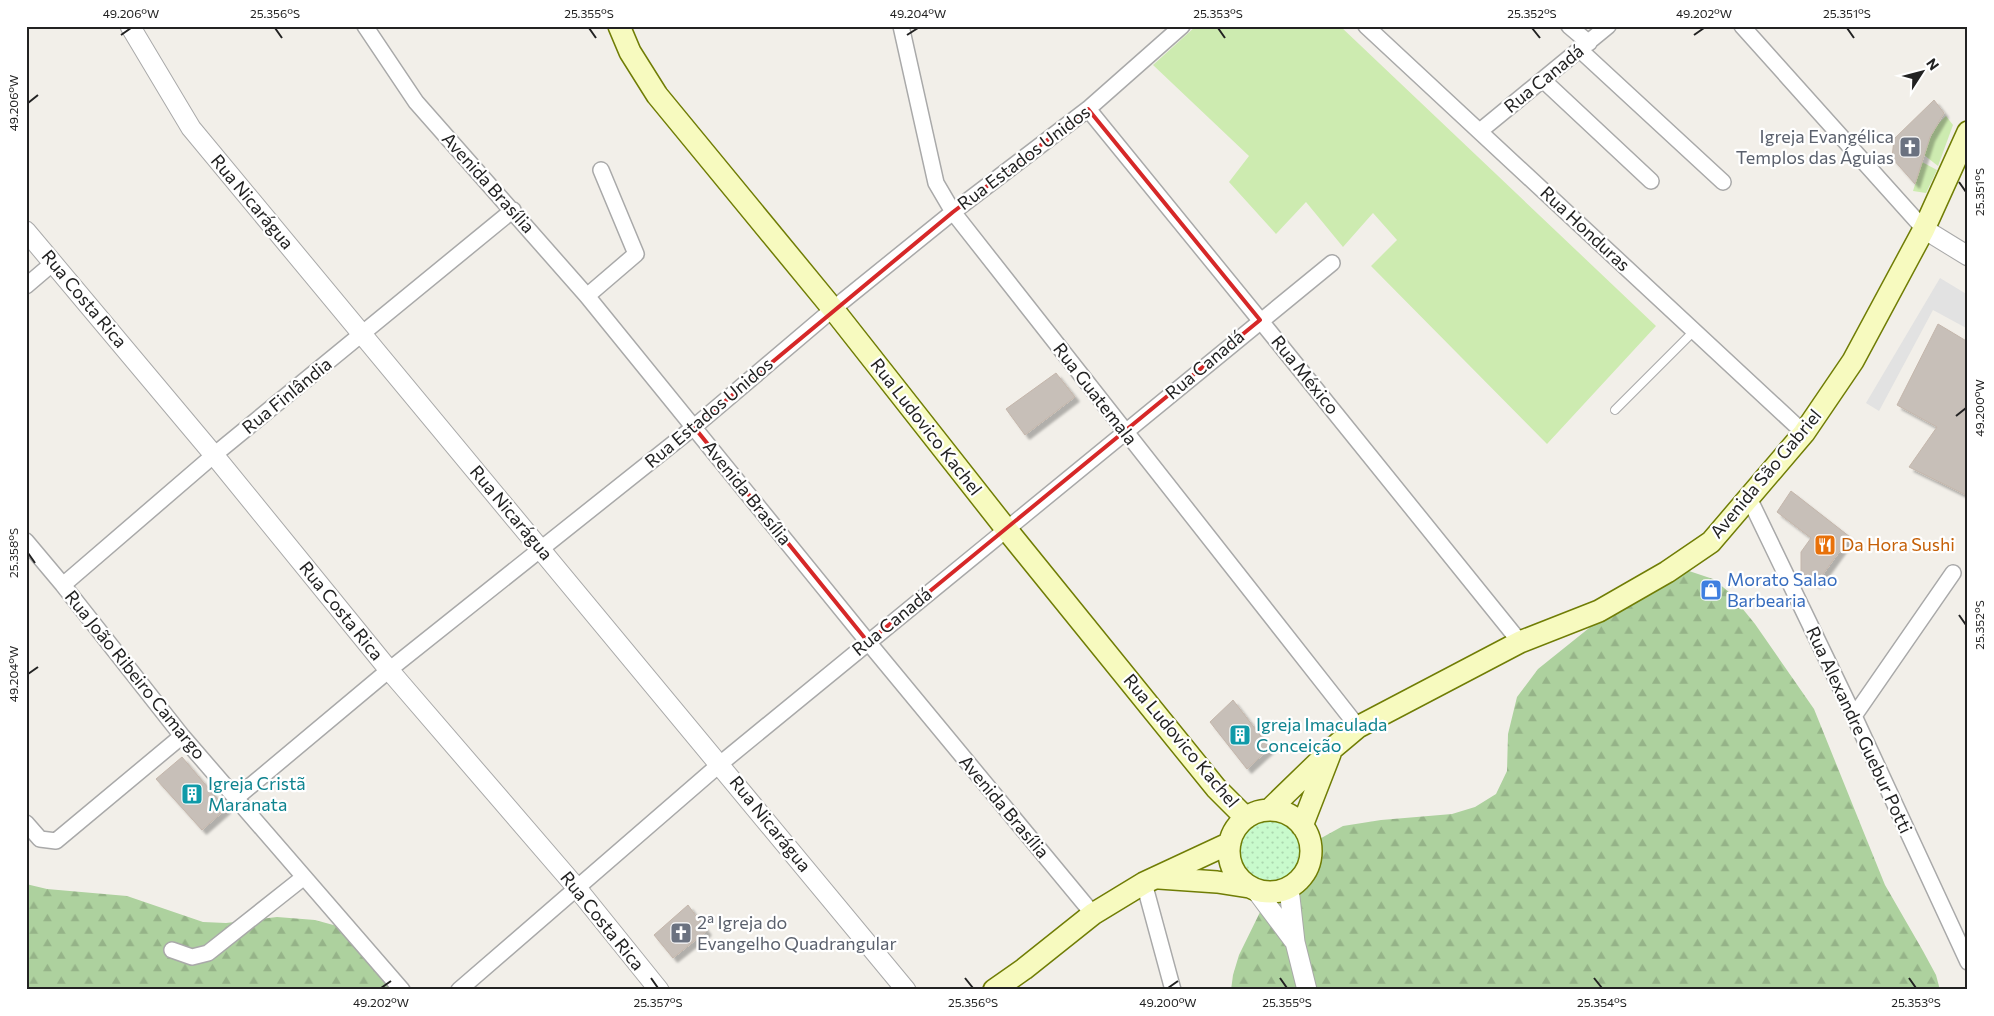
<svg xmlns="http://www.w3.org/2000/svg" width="1994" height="1016" font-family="Commissioner,sans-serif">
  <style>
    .grass { fill: #cdebb0 }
    .forest { fill: url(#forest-firs) }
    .park { fill: url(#park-dots) }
    .parking { fill: #e2e2e2 }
    .building { fill: #c7bfb8; stroke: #c4b6ab; filter: url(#shadow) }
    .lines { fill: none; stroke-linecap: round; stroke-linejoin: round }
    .service-casing { stroke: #a9a9a9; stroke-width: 10 }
    .minor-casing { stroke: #a9a9a9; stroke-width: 18 }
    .tertiary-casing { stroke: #a9a9a9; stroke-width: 21 }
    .secondary-casing { stroke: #707d05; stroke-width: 24 }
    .service { stroke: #fff; stroke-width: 8 }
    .minor { stroke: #fff; stroke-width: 15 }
    .tertiary { stroke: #fff; stroke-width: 19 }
    .secondary { stroke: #f7fabf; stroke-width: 21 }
    .marked { fill: none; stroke: #d62828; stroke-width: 4; stroke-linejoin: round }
    .ticks { fill: none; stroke: #222; stroke-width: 2 }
    .labels { text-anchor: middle; stroke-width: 4.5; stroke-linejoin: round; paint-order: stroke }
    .street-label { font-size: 18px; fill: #222; stroke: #fff }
    .worship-label { font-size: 18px; fill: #5b616d; stroke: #fff; text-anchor: end }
    .food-label { font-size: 18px; fill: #c56008; stroke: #fff; text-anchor: start }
    .shop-label { font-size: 18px; fill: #366cbe; stroke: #fff; text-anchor: start }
    .culture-label { font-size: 18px; fill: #0d838f; stroke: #fff; text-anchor: start }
    .neatline { fill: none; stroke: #222; stroke-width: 2 }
    .ticks-label { font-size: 12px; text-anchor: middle; fill: #222 }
  </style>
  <defs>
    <pattern id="forest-firs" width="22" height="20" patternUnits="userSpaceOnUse" patternTransform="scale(1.25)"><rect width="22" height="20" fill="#add19e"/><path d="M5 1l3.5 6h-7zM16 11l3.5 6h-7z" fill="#95b388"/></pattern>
    <pattern id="park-dots" width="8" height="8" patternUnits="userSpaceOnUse" patternTransform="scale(1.25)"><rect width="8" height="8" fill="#c8facc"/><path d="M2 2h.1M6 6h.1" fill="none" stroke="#acd6af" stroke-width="1.8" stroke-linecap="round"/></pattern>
    <filter id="shadow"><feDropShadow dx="4.5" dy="4.5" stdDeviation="1" flood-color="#0004"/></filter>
  </defs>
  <rect width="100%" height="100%" fill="#f2efe9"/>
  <!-- grass -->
  <path class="grass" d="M1196,26H1340L1656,326L1547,444L1371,266L1397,240L1373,213L1343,247L1306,202L1276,234L1229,182L1249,156L1153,65Z
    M1946,116L1953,125L1938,166L1924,155C1929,140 1933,127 1946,116Z
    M1922,162L1937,170L1926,193L1913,191Z"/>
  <!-- forest -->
  <path class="forest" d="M1689,571L1713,579L1729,592L1755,624L1814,709L1885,885L1923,951L1936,975L1940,990H1381L1358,988L1356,990H1231L1233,975L1239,955L1265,902L1287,862L1314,842L1343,826L1381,820L1452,814L1475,807L1496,794L1507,771L1508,734L1517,697L1538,669L1624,600L1677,572Z
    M26,884L47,889L127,896L203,922L226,923L277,917L315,920L337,926L385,971L389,990H26Z"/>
  <!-- park -->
  <path class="park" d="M1235 851a35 35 0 1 1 70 0a35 35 0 1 1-70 0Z"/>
  <!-- parking -->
  <path class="parking" d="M1940,278L1968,295V329L1933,310L1879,411L1866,403Z"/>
  <!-- building -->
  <path class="building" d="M1934,100L1944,113L1930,137L1915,184L1892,158L1894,139Z
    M1938,324L1968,342V496L1909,467L1937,427L1897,405Z
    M1056,373L1075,397L1025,435L1006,409Z
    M1791,491L1850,537L1816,584L1801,572V552L1811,538L1777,512Z
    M1233,700L1270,748L1247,769L1210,722Z
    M182,757L226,809L202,830L156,779Z
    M688,905L707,931L673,958L654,935Z"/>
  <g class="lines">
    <!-- service casing -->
    <g class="service-casing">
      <path id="service" d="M1615,410L1694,331"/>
    </g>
    <!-- minor casing -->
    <g class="minor-casing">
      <path id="minor" d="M365,26L416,102L587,296L868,642L1093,914
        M901,26L936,183L953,212L1358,727
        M1366,26L1804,433
        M1569,26L1589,43
        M1742,26L1924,229
        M1580,50L1723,182
        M1543,80L1651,181
        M1088,109L1260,320L1520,642
        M1480,131L1608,26
        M26,286L53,263
        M587,296L636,254L601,170
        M1749,498L1854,716L1968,962
        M26,541L63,585L182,736L402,990
        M63,585L214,455L513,210
        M1854,716L1953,573
        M236,798L389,670L694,427L833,309L953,212L1088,109L1182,26
        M26,823L40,839L56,841L182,736
        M1144,883L1173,990
        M172,950L192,957L208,953L304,877
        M459,990L720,764L1332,263"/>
    </g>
    <!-- tertiary casing -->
    <g class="tertiary-casing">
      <path id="tertiary" d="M130,26L191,128L906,990
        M1924,229L1968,256
        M26,231L214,455L389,670L576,887L659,990
        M1289,888L1295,942L1307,990
        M1255,889L1294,941"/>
    </g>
    <!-- secondary casing -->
    <g class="secondary-casing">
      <path id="secondary" d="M619,26L630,52L657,95L833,309L1007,530L1216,788L1246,818
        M1269,810L1333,748L1358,727L1520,642L1599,611L1667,572L1711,542L1804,433L1853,361L1924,229L1968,132
        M1229 851a41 41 0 1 1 82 0a41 41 0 1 1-82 0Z
        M1302,826L1330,754
        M1159,878L1217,882L1249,887
        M994,990L1024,969L1093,914L1144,883L1230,843"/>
    </g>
    <!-- service -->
    <use href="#service" class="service"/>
    <!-- minor -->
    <use href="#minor" class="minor"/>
    <!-- tertiary -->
    <use href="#tertiary" class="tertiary"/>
    <!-- secondary -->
    <use href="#secondary" class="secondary"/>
  </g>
  <!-- marked area -->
  <path class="marked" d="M1088,109L1260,320L868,642L694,427L953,212Z"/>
  <!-- ticks -->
  <path class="ticks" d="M275,28L282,38M589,28L596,38M1218,28L1225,38M1532,28L1540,38M1847,28L1854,38M121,35L131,28M907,35L918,28M1694,35L1704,28M28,103L38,95M1959,182L1966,192M1956,416L1966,408M28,553L35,563M1959,615L1966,625M28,674L38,667M651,978L658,988M965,978L973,988M1280,978L1287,988M1594,978L1602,988M1909,978L1916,988M381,988L391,981M1168,988L1178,981"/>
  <!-- icons -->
  <defs>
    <g id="church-square" transform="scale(1.125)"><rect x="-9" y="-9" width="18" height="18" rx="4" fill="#6b7280" stroke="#fff"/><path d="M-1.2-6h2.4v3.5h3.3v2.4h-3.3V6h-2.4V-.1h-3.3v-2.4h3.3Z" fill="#fff"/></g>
    <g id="restaurant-square" transform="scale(1.125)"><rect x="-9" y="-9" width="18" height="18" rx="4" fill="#e8710a" stroke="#fff"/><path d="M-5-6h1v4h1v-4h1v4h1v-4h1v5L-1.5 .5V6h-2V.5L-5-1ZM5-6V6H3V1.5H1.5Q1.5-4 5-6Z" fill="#fff"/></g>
    <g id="shop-square" transform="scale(1.125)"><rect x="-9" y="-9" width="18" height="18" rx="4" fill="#3f7fe0" stroke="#fff"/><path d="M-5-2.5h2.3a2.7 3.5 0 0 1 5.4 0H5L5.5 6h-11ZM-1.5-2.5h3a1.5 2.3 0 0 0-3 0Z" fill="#fff"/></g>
    <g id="building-square" transform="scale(1.125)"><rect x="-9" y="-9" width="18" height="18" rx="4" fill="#0f9aa8" stroke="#fff"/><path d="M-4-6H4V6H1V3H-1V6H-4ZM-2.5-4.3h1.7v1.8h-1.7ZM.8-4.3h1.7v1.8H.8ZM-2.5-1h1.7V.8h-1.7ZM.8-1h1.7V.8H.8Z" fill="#fff"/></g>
  </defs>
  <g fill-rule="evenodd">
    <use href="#church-square" x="1910" y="147"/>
    <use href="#restaurant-square" x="1825" y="545"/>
    <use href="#shop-square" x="1711" y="590"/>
    <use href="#building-square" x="1240" y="735"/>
    <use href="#building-square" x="192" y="794"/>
    <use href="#church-square" x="681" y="933"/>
  </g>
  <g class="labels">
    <!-- street labels -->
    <g class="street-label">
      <text transform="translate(1544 79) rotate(-39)" y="6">Rua Canadá</text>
      <text transform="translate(1024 158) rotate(-37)" y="6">Rua Estados Unidos</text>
      <text transform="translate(488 183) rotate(48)" y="6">Avenida Brasília</text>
      <text transform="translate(252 202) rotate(50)" y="6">Rua Nicarágua</text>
      <text transform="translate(1585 229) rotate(43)" y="6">Rua Honduras</text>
      <text transform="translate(84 299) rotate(50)" y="6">Rua Costa Rica</text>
      <text transform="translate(1205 365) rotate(-40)" y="6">Rua Canadá</text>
      <text transform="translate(1305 375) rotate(51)" y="6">Rua México</text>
      <text transform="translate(1095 394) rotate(52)" y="6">Rua Guatemala</text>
      <text transform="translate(287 396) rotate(-39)" y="6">Rua Finlândia</text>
      <text transform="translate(709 413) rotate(-40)" y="6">Rua Estados Unidos</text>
      <text transform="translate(926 427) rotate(52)" y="6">Rua Ludovico Kachel</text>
      <text transform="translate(1766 474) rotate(-50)" y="6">Avenida São Gabriel</text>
      <text transform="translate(747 493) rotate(51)" y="6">Avenida Brasília</text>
      <text transform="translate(511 513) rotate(50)" y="6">Rua Nicarágua</text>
      <text transform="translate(341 611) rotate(51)" y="6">Rua Costa Rica</text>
      <text transform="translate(892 622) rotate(-39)" y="6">Rua Canadá</text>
      <text transform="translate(135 675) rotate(51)" y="6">Rua João Ribeiro Camargo</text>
      <text transform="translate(1859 730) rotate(65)" y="6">Rua Alexandre Guebur Potti</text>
      <text transform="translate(1181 741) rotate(50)" y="6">Rua Ludovico Kachel</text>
      <text transform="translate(1004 807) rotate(50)" y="6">Avenida Brasília</text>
      <text transform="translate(770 824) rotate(51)" y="6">Rua Nicarágua</text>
      <text transform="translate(602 921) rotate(51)" y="6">Rua Costa Rica</text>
    </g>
    <!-- worship labels -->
    <g class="worship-label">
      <text x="1894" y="143">Igreja Evangélica<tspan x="1894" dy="21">Templos das Águias</tspan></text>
      <text x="697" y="929" text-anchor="start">2ª Igreja do<tspan x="697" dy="21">Evangelho Quadrangular</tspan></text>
    </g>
    <!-- food labels -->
    <g class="food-label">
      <text x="1841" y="551">Da Hora Sushi</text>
    </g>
    <!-- shop labels -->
    <g class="shop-label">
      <text x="1727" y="586">Morato Salao<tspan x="1727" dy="21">Barbearia</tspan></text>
    </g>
    <!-- culture labels -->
    <g class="culture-label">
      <text x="1256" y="731">Igreja Imaculada<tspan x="1256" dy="21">Conceição</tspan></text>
      <text x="208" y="790">Igreja Cristã<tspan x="208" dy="21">Maranata</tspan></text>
    </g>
  </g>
  <!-- border -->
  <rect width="1994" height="1016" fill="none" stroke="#ffffff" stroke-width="55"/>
  <!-- north arrow -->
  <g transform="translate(1922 72) rotate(54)" stroke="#ffffff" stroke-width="4" paint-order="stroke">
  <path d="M0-4L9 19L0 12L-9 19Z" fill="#222222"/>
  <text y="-8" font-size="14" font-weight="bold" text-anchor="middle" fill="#222222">N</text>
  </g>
  <rect x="28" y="28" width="1938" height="960" class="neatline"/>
  <g class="ticks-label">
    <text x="131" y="18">49.206°W</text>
    <text x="275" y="18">25.356°S</text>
    <text x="589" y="18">25.355°S</text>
    <text x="918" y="18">49.204°W</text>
    <text x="1218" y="18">25.353°S</text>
    <text x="1532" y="18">25.352°S</text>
    <text x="1704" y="18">49.202°W</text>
    <text x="1847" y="18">25.351°S</text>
    <text transform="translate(14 103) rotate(-90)" y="4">49.206°W</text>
    <text transform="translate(1980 192) rotate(-90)" y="4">25.351°S</text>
    <text transform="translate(1980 408) rotate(-90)" y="4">49.200°W</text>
    <text transform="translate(14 553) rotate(-90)" y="4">25.358°S</text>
    <text transform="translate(1980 625) rotate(-90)" y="4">25.352°S</text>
    <text transform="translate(14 674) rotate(-90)" y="4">49.204°W</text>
    <text x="381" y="1007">49.202°W</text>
    <text x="658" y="1007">25.357°S</text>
    <text x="973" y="1007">25.356°S</text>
    <text x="1168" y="1007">49.200°W</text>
    <text x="1287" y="1007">25.355°S</text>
    <text x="1602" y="1007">25.354°S</text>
    <text x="1916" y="1007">25.353°S</text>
  </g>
</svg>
